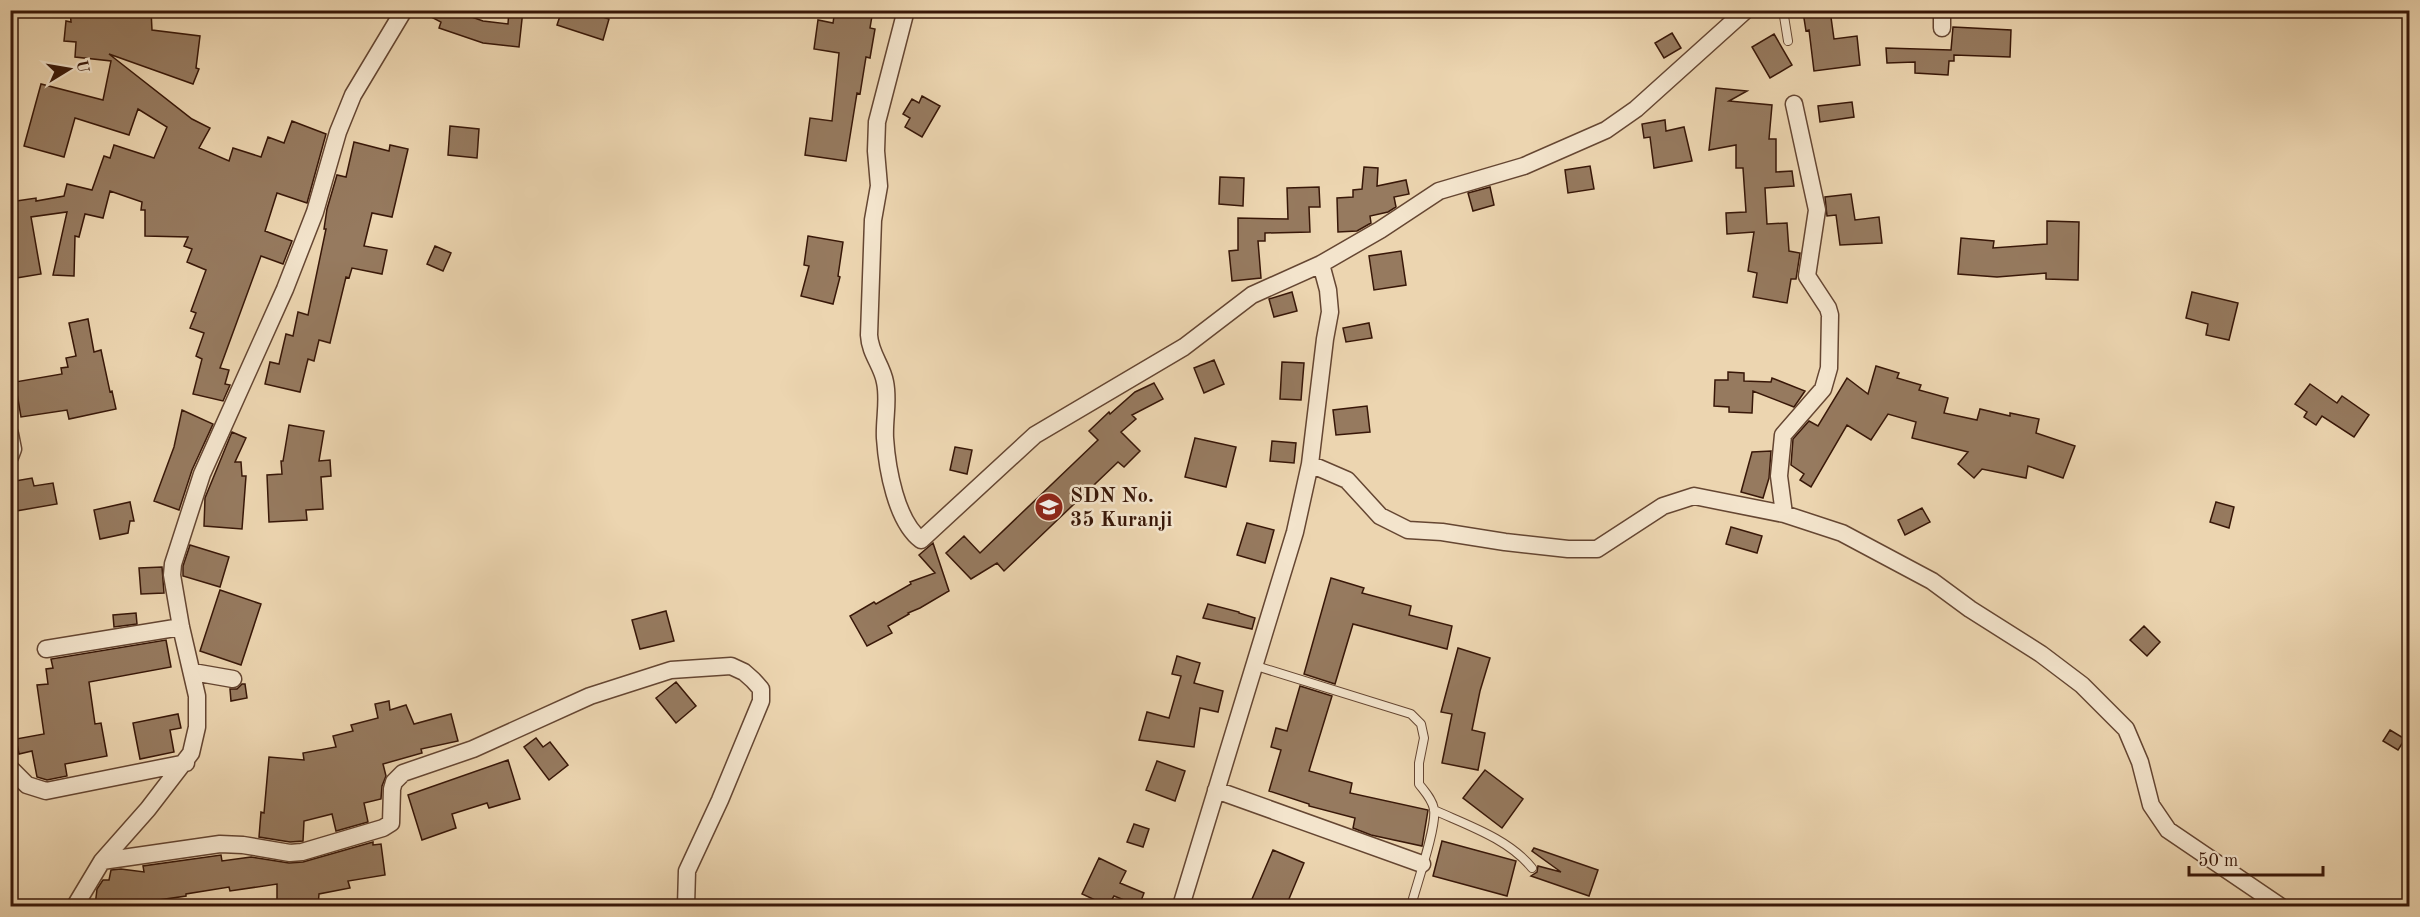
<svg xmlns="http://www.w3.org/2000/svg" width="2420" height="917" font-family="'Old Standard TT',serif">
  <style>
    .building { fill: #967a5f; stroke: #381708; stroke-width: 1.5 }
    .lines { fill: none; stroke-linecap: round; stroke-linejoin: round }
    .service-casing { stroke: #654632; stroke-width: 10 }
    .minor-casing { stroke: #654632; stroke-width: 19 }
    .service { stroke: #f3e4cc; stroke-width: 8 }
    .minor { stroke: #f3e4cc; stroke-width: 16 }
    .labels { text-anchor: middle; stroke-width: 5; stroke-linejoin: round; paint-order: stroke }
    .poi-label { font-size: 21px; font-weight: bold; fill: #381708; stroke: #f3e4cc; text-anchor: start }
  </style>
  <rect width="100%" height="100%" fill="#ecd5b0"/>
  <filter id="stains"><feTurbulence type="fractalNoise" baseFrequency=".00333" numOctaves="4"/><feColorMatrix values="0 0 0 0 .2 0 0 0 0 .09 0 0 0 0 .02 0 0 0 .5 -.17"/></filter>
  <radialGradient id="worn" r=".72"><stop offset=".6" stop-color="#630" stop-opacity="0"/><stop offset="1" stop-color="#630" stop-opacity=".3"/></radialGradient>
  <!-- building -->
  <path class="building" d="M70,10H151L152,30L200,36L196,68L199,69L193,84L109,54L192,119L210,128L199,148L229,161L233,148L261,157L268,137L284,143L292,121L326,134L307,203L277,193L265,231L292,241L283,264L261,256L220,368L229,370L225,384L230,385L223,401L193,394L202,359L196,356L204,333L190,328L196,313L191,311L206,270L187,262L192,249L184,246L188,237L145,236V210H141L142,202L110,191L103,218L85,214L79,237L75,236L74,276L53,275L67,212L31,217L41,274L10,279V202L36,198V201L64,196L67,184L92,190L104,156L110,158L114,145L154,158L167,127L138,109L129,135L75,118L64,157L24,146L41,84L103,100L111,61L75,57L76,42L64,41L66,21L71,22Z
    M418,10H452L483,21L508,24L509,10H523L519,47L483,43L439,28L441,22Z
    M562,10H581L609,19L603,40L557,25Z
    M835,10H873L870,28L875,29L870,58L866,57L860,94L857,93L846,161L805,155L810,118L832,121L839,53L814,49L818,20L833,23Z
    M1830,10L1834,39L1857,36L1860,65L1814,71L1809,30L1806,31L1803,12Z
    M1953,27L2011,30L2010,57L1954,55V61H1949L1948,75L1915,73V62L1887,63L1886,48L1951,50Z
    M1672,33L1681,48L1664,58L1655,43Z
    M1774,34L1792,65L1770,78L1752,47Z
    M1716,88L1747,91L1729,101L1772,105L1769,139H1776V172L1792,171L1794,186L1765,188L1767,224L1787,223L1789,251L1800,253L1796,279H1791L1787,303L1753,297L1757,273L1748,271L1754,232L1727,234L1726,213L1746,212L1743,168H1736V145L1709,150Z
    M922,96L940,106L922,137L905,127L910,118L903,114L912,99L919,103Z
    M1852,102L1854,117L1820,122L1818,106Z
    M1665,120L1666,131L1684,127L1692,161L1654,168L1650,137L1644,138L1642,124Z
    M450,126L479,129L477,158L448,155Z
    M354,142L389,151L390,145L408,149L392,217L372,213L364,246L387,250L382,274L352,268L349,278L346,277L330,343L319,340L314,361L308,359L300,392L265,384L270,362L279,364L286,334L293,336L298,312L308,315L326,229H324L327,209L337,175L346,177Z
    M1590,166L1594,189L1568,193L1565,170Z
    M1364,167L1378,168L1377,186L1406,180L1409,194L1394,197L1396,207L1388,212L1370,216L1371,223L1357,231L1338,232L1337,198L1353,197V190L1362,189Z
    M1220,177L1244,178L1243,206L1219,204Z
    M1319,187L1320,207H1309L1310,232L1265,233V241H1258L1261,278L1232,281L1229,251L1238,250V218L1288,219L1287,188Z
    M1490,187L1494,205L1473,211L1468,193Z
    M1851,194L1855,220L1879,217L1882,243L1840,245L1836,215L1827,216L1825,197Z
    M2047,221L2079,222L2078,280L2046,279V273L1997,277L1958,274L1961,238L1994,241L1993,248L2047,244Z
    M808,236L843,242L838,276L840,277L833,304L801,296L809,266L804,265Z
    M435,246L451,253L443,271L427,264Z
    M1401,251L1406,285L1374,290L1369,256Z
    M1292,292L1297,311L1274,317L1269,299Z
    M2192,292L2238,303L2229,340L2206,335L2208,324L2186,318Z
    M88,319L94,352L101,350L110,392L112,391L116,409L69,419L67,410L21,417L15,382L62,374L61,368L68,367L66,358L76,356L69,323Z
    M1369,323L1372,338L1346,342L1343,328Z
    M1214,360L1224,384L1204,393L1194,368Z
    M1282,362L1304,363L1301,400L1280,399Z
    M1876,366L1899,373L1897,378L1921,385L1919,390L1948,398L1944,413L1977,420L1980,409L2010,416V413L2039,419L2036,433L2075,446L2063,478L2028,466L2026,478L1982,469L1974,478L1958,464L1968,452L1912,438L1916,422L1888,414L1871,440L1847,425L1811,487L1800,480L1804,474L1791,465L1793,439L1809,421L1818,426L1847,378L1868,394Z
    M1728,372L1744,373V381L1771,382L1772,378L1805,391L1794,407L1753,391L1752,413L1729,412V407L1714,406L1715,380H1728Z
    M1154,383L1163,399L1132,415L1136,419L1121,432L1140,451L1124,467L1118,462L1004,571L997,563L971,579L946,553L964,536L980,553L1098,440L1089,431L1109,412L1110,414L1135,392Z
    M2310,384L2337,403L2342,396L2369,415L2354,437L2322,416L2316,425L2304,417L2307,412L2295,404Z
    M1367,406L1370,432L1336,435L1333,410Z
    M182,410L213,424L192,470L179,510L154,501L174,447Z
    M289,425L324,431L319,461L330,460L331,476L321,477L323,509L306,510L307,520L269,522L267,475L282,474L281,461H283Z
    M232,432L246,438L235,462H241L242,476H246L242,529L204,526L205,498Z
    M1195,438L1236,447L1226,487L1185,477Z
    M1272,441L1296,443L1294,463L1270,461Z
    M955,447L972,450L967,474L950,470Z
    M1771,451L1769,478L1763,498L1741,492L1752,452Z
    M32,478L34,486L53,483L57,504L10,512V482Z
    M130,502L134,521H130L128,533L100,539L94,510Z
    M2216,502L2234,507L2229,528L2210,522Z
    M1922,508L1930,522L1905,535L1898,520Z
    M1247,523L1274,530L1265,563L1237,555Z
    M1731,527L1762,536L1757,553L1726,544Z
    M933,543L949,591L920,608L908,613L909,614L888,626L892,633L867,646L850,616L874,602L876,604L911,584L910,582L935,573L919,555Z
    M190,545L229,557L220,587L183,576V566Z
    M162,567L164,593L141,594L139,568Z
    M1331,578L1364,588L1362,593L1411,606L1409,615L1452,626L1447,649L1353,624L1335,684L1304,674Z
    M220,590L261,604L241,665L200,651Z
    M1208,604L1239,612V613L1255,618L1252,629L1203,618Z
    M666,611L674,641L640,649L632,620Z
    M136,613L137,624L114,627L113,615Z
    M2144,626L2160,642L2147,656L2130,640Z
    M166,640L171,667L89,682L95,724L101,723L107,756L65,764L67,776L47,780L37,777L32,751L19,754L16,739L44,734L37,685L48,684L46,669L53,668L51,659Z
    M1458,648L1490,658L1480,691L1472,730L1485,733L1478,770L1442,763L1452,714L1441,712Z
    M1177,656L1200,663L1194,683L1223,691L1218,712L1200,708L1194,747L1139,740L1147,712L1169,718L1181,676L1172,674Z
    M676,682L696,706L676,723L656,698Z
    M242,684H245L247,698L231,701L230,689H237Z
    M1300,686L1332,696L1309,771L1352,783L1350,793L1428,810L1422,846L1371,835L1353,828L1355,818L1309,806V804L1269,791L1281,750L1271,747L1276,728L1287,731Z
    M389,701L390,710L406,705L414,724L451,714L458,741L421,749L422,753L383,764L386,776L382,786L381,799L364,803L368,822L336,831L332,814L304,821L303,841L290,842L259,837L261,812L264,813L269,757L304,760L303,753L336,747L333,736L353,731L351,725L378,718L375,704Z
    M178,714L181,728L170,730L174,752L140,759L133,723Z
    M2390,730L2405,739L2398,750L2383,741Z
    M536,738L543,747L550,742L568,765L549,780L524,747Z
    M508,760L520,799L489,808L487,803L452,814L456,828L422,840L408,795Z
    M1157,761L1185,771L1175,801L1146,790Z
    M1485,770L1523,799L1502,828L1463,798Z
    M1134,824L1149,829L1143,847L1127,842Z
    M1442,841L1516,861L1507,896L1433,876Z
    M373,842V845L381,844L385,875L348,881L350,888L319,894L318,906H277V884L230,891L229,887L186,894V896L138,903L137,906H95L97,889L103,880H109L111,870L121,869L144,872L143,866L221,855L222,861L251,857L289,863L303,862Z
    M1534,848L1598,870L1589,896L1531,876L1537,872L1538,866L1561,872L1532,851Z
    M1273,850L1304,863L1286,906H1249Z
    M1099,858L1126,871L1120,883L1144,893L1139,906L1114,896L1108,906L1082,894Z"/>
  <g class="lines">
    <!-- service casing -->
    <g class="service-casing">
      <path id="service" d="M1783,10L1788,41
        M1253,665L1411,714L1421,724L1424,738L1419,763V784C1425,792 1432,799 1434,809C1437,827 1416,886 1411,906
        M1434,810C1467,825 1509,839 1532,868"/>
    </g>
    <!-- minor casing -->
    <g class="minor-casing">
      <path id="minor" d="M906,10L877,122L876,151L879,186L873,220L869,335C870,354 882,365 885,382C889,401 884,419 885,438C887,468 896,521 921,540L1035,435L1184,347L1252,295L1321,264L1380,230L1439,191L1524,166L1606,130L1636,109L1746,10
        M1942,10V28
        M10,434L13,449L10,457
        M1310,464L1347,480L1380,516L1408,530L1442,532L1505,542L1568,549H1597L1663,506L1694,496L1784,514L1842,533L1932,581L1970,609L2041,654L2082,685L2126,729L2140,762L2151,805L2168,830L2280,906
        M1784,514L1779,476L1783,435L1823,389L1829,368L1830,315L1828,308L1807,276L1817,210L1794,104
        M46,649L181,627
        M193,672L233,679
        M10,768L27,785L46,791L186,763
        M1216,790L1422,864
        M102,861L220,844L243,845L290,853L302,852L383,828L391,823L392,789L394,782L403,773L473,749L590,696L671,670L731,666L744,672L753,680L761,689V701L720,800L687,871L686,906
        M75,906L102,861L148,809L191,753L197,727V696L181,627L172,575L173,564L202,474L285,289L315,212L338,132L353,95L404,10
        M1181,906L1295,532L1310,464L1325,339L1330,312L1328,290L1321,264"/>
    </g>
    <!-- service -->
    <use href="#service" class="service"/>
    <!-- minor -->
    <use href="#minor" class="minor"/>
  </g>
  <!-- icons -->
  <defs>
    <g id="school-disc" transform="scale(1.5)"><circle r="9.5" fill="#8f2418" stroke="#f3e4cc"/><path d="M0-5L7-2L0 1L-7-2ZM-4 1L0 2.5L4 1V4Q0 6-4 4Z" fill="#fff"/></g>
  </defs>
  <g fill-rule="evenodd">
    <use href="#school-disc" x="1049" y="507"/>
  </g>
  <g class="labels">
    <!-- poi labels -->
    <g class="poi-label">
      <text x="1070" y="502">SDN No.<tspan x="1070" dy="24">35 Kuranji</tspan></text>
    </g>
  </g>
  <!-- margin -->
  <rect width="2420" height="917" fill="none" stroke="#ecd5b0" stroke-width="36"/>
  <rect x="12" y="12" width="2396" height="893" fill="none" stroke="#381708" stroke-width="3"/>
  <rect x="18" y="18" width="2384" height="881" fill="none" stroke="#381708" stroke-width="1.5"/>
  <!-- north arrow -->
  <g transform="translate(69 69) rotate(79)" stroke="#f3e4cc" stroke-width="4.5" paint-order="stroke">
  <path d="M0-4.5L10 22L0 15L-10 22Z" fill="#381708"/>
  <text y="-9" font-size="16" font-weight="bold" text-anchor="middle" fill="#381708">U</text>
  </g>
  <!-- scale -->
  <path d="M2189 866v9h134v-9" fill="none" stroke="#381708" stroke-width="3"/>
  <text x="2198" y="866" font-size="18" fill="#381708" stroke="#f3e4cc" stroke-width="4.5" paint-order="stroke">50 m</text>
  <rect width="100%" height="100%" filter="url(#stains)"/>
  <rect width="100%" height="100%" fill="url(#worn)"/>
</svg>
